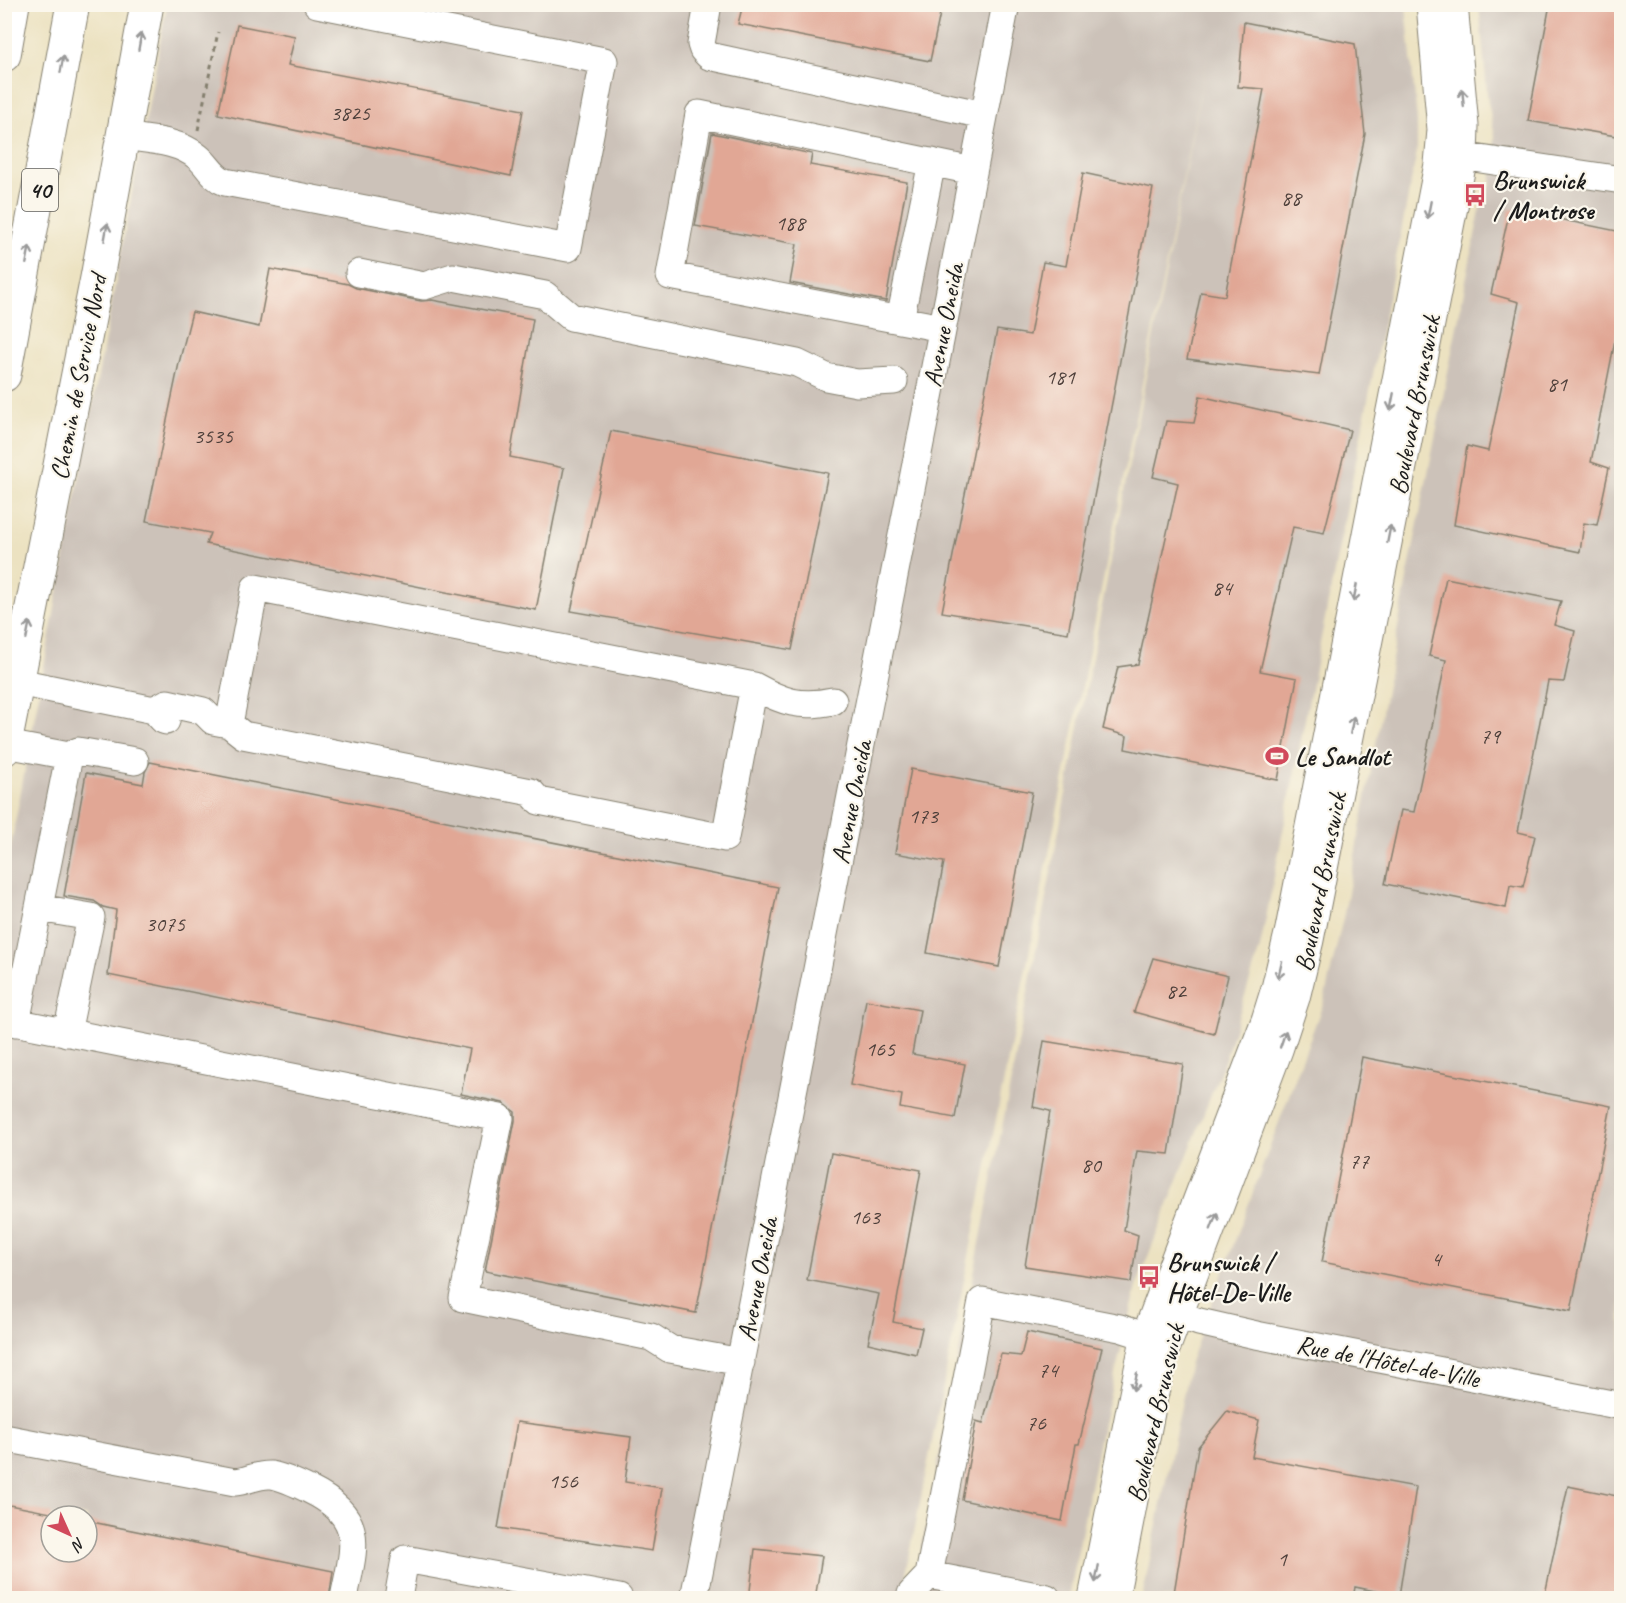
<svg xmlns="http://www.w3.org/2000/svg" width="1626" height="1603" font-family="Caveat,sans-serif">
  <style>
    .industrial { fill: #ccc2b9; fill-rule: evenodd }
    .building { fill: #e1a795 }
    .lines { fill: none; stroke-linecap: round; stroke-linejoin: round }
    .minor-casing { stroke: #847f6e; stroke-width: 29 }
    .major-casing { stroke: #847f6e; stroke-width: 35 }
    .highway-casing { stroke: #847f6e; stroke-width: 35 }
    .path { stroke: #847f6e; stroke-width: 3; stroke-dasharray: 4.5 4.5; stroke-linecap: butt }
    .minor { stroke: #fff; stroke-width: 27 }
    .major { stroke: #fff; stroke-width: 33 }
    .highway { stroke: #fff; stroke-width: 33 }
    .oneway { stroke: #999 }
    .labels { text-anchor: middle; stroke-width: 4.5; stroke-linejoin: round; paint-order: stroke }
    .number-label { font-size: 22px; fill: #4d3f3a }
    .shield { fill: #fbf7ec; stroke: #5f5e5a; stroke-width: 1.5 }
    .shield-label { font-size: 24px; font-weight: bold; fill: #1c1c1c }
    .poi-label { font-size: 26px; font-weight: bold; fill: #1c1c1c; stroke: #fbf7ec; text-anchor: start }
    .street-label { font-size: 26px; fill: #1c1c1c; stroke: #fbf7ec }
  </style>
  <rect width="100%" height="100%" fill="#fbf7ec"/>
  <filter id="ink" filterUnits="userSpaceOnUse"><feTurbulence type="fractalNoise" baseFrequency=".0167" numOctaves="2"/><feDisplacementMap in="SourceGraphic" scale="12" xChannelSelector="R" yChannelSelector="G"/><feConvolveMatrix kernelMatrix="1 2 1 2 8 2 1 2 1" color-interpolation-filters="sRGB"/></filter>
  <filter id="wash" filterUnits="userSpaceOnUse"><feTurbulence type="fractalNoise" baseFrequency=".008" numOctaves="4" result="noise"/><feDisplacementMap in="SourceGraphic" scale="24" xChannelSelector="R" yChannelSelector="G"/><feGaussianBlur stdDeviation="1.35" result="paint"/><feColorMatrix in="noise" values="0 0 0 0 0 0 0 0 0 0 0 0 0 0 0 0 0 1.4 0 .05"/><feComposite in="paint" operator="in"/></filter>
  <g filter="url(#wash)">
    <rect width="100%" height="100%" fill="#ece2c1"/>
    <!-- industrial -->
    <path class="industrial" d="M167,5H1406L1417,120V151L1260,948L1224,1062L1136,1287L1099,1440L1069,1598H912L1209,47L901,1598H5V877ZM51,1516H87V1552H51Z
      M1479,5H1621V1598H1142L1190,1362L1324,1001L1344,914L1408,574L1482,200L1491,185L1495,136L1488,102Z"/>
    <g id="blocks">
      <!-- building -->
      <path class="building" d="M743,4H942L930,61L738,24Z
        M1550,4H1622V137L1528,121Z
        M1244,22L1355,44L1365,134L1319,375L1187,359L1201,292L1225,296L1264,89L1238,87Z
        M237,25L295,36L288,65L523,110L511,176L218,114Z
        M712,133L812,154L810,165L907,182L886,301L790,283L797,244L695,226Z
        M1083,173L1153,188L1068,633L942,612L997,330L1030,335L1043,262L1066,266Z
        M1510,209L1622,232V320H1619L1591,462L1609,468L1597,525L1584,523L1580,552L1454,525L1467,446L1488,451L1519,302L1491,294Z
        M270,269L348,284L356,288L421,301L432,300L533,319L510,457L564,468L536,610L206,544L210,533L146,521L179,363L192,312L259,327Z
        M1200,396L1350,430L1324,533L1293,527L1260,671L1297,678L1278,780L1125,749L1127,736L1103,729L1118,667L1138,664L1178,483L1153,477L1166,421L1194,423Z
        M611,431L828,473L792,650L571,611Z
        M1446,578L1561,601L1554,625L1575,631L1564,682L1548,681L1518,832L1535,836L1523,887L1510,885L1506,908L1385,884L1401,810L1414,812L1446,660L1429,656Z
        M150,762L778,887L696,1313L485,1271L515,1121V1112L503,1103L461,1094L470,1049L108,975L116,910L103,907L94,901L64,896L86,773L143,784L145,772Z
        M911,769L1032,792L999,967L927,953L944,862L895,853Z
        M1153,958L1228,976L1214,1034L1134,1012Z
        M866,1000L920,1010L912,1054L965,1064L955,1118L900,1108L902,1095L850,1085Z
        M1044,1041L1183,1064L1169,1154L1137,1151L1124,1230L1138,1235L1131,1282L1025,1266L1050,1111L1033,1107Z
        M1362,1057L1611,1106L1571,1311L1322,1262Z
        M831,1153L921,1170L893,1322L922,1328L916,1354L868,1343L879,1294L807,1280Z
        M1027,1332L1102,1348L1079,1444H1076L1062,1521L962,1500L976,1421L983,1423L1001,1354L1021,1356Z
        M1227,1411L1259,1420L1252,1457L1416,1487L1399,1596L1355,1587L1353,1599H1173L1198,1447Z
        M517,1422L631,1437L625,1482L662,1488L652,1551L498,1528Z
        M1568,1486L1622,1497V1599H1544Z
        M4,1504L51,1513V1552H87V1521L333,1571L329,1599H4Z
        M755,1549L822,1556L815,1599H749Z"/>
    </g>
  </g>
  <g filter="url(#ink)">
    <use href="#blocks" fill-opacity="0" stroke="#847f6e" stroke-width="1.5"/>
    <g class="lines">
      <!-- minor casing -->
      <g class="minor-casing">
        <path id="minor" d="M708,4L701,44L703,50L709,56L984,115
          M123,136C148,140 178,140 198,157C208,165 212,177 225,182L568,248L604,61L317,4
          M1447,154L1622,180
          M359,273L424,286L453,277L545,295L571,317L797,363L826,377L857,383L894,381
          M900,320L932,162
          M942,328L670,276L699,114L973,171
          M18,682L154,710L163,720L166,721
          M154,710L167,703L203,711L213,721L229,724L243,735L531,792L539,801L725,838L754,686
          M229,724L255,588L754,686C783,702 800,708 833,701
          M6,744L69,756L16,1023
          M69,756L78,751L135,761
          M39,908L91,917L67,1033
          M4,1020L500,1118L463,1298L651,1337L670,1349L741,1362
          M1163,1309L1199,1322L1256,1335L1622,1406
          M4,1438L235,1482C247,1481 258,1474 271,1475C284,1477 298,1484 310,1490C367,1518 354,1546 344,1598
          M929,1575L1047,1598
          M398,1598L405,1559L619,1598
          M694,1598L1006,4
          M910,1598L911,1594L929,1575L982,1301L1120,1328L1145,1336
          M1092,1598L1144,1339L1265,1020L1275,988L1289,929L1438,164L1441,130L1430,4
          M1115,1598L1154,1397L1164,1355L1279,1050L1296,998L1310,940L1464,156L1465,126L1454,4"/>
      </g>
      <!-- major casing -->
      <g class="major-casing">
        <path id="major" d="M4,749L97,278L147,4"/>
      </g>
      <!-- highway casing -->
      <g class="highway-casing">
        <path id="highway" d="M4,55L13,4
          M4,375L73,4"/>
      </g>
      <!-- path -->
      <path class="path" d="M198,130L218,32"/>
      <!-- minor -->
      <use href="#minor" class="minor"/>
      <!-- major -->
      <use href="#major" class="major"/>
      <!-- highway -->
      <use href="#highway" class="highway"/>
    </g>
    <!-- one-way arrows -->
    <defs><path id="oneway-shaft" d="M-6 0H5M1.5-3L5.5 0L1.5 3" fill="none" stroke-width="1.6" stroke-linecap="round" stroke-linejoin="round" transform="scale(1.5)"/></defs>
    <g class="oneway">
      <use href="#oneway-shaft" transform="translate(140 41) rotate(-80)"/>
      <use href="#oneway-shaft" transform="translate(62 64) rotate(-80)"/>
      <use href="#oneway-shaft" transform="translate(1463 98) rotate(-95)"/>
      <use href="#oneway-shaft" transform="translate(1429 210) rotate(101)"/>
      <use href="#oneway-shaft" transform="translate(106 232) rotate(-80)"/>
      <use href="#oneway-shaft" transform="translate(28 255) rotate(-79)"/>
      <use href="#oneway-shaft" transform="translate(1392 402) rotate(101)"/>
      <use href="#oneway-shaft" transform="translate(1389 534) rotate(-79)"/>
      <use href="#oneway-shaft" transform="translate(1355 593) rotate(101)"/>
      <use href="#oneway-shaft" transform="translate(28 630) rotate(-79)"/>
      <use href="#oneway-shaft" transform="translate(1352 725) rotate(-79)"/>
      <use href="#oneway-shaft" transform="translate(1280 970) rotate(103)"/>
      <use href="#oneway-shaft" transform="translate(1283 1039) rotate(-71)"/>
      <use href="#oneway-shaft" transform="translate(1214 1221) rotate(-69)"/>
      <use href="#oneway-shaft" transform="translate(1135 1382) rotate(102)"/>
      <use href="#oneway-shaft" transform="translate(1097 1574) rotate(101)"/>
    </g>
  </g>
  <!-- icons -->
  <defs>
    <g id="bus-bare" transform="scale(1.8)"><path d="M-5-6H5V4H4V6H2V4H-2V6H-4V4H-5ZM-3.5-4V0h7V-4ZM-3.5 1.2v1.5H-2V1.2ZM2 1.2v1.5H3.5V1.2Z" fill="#d1495b" stroke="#fbf7ec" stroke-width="2.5" paint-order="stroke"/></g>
    <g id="stadium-bare" transform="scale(1.8)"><path d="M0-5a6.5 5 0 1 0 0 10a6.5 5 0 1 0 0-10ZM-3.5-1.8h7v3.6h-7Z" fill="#d1495b" stroke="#fbf7ec" stroke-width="2.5" paint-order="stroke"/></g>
  </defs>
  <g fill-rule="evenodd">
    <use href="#bus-bare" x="1475" y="195"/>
    <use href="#stadium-bare" x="1277" y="756"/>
    <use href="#bus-bare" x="1149" y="1277"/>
  </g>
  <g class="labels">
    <!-- number labels -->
    <g class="number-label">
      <text x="350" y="120">3825</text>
      <text x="1291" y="205">88</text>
      <text x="790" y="230">188</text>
      <text x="1060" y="384">181</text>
      <text x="1557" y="391">81</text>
      <text x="213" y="443">3535</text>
      <text x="1222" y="595">84</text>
      <text x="1490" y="743">79</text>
      <text x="923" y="823">173</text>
      <text x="165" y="931">3075</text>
      <text x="1176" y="998">82</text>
      <text x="880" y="1056">165</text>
      <text x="1359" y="1168">77</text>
      <text x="1091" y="1172">80</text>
      <text x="865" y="1224">163</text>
      <text x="1436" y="1266">4</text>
      <text x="1048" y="1377">74</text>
      <text x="1036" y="1430">76</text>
      <text x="563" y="1488">156</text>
      <text x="1282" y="1566">1</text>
    </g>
    <!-- shield labels -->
    <rect class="shield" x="22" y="169" width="36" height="42" rx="4.5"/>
    <g class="shield-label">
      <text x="40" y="198">40</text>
    </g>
    <!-- poi labels -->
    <g class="poi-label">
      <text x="1493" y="189">Brunswick<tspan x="1493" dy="30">/ Montrose</tspan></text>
      <text x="1295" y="765">Le Sandlot</text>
      <text x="1167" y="1271">Brunswick /<tspan x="1167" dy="30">Hôtel-De-Ville</tspan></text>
    </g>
    <!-- street labels -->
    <g class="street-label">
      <text transform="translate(943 325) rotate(-79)" y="9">Avenue Oneida</text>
      <text transform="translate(78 377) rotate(-79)" y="9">Chemin de Service Nord</text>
      <text transform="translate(1414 405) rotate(-79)" y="9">Boulevard Brunswick</text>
      <text transform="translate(851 802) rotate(-79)" y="9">Avenue Oneida</text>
      <text transform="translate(1320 882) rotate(-79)" y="9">Boulevard Brunswick</text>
      <text transform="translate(757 1279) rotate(-79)" y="9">Avenue Oneida</text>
      <text transform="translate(1388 1361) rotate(11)" y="9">Rue de l'Hôtel-de-Ville</text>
      <text transform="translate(1155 1413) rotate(-77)" y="9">Boulevard Brunswick</text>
    </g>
  </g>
  <!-- margin -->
  <rect width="1626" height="1603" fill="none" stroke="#fbf7ec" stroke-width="24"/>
  <!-- north arrow -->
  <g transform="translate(69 1534) rotate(135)"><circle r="28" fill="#fbf7ec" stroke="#a29f99" stroke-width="1.5"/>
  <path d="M0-4.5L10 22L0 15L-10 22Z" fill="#d1495b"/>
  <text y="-9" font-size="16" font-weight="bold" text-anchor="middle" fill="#1c1c1c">N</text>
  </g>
</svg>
